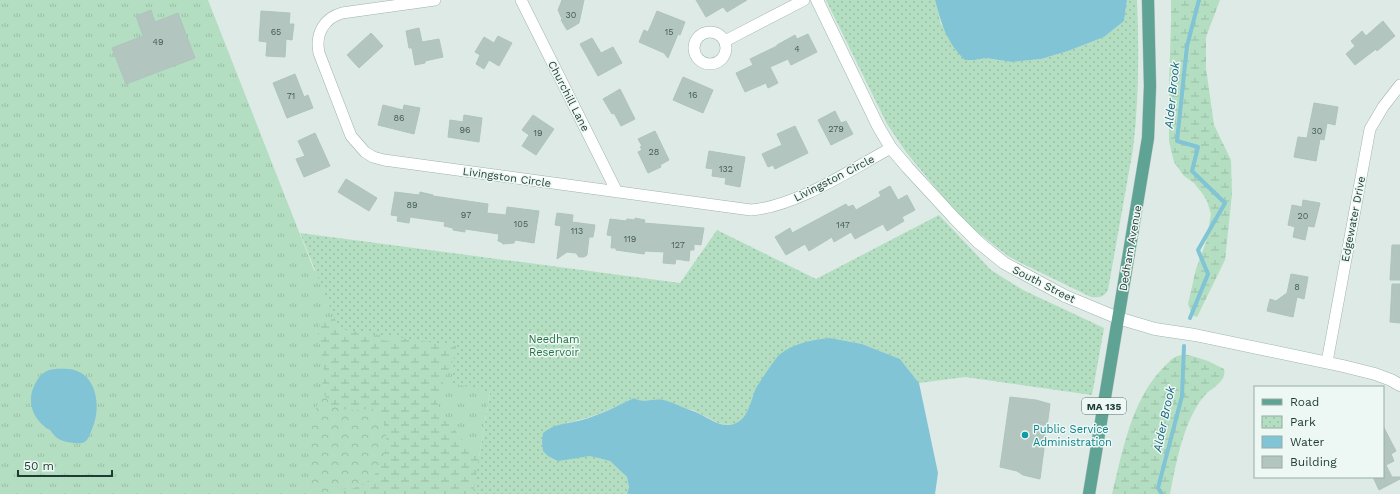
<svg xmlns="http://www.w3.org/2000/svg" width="1400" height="494" font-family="'Work Sans',sans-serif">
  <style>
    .grass { fill: url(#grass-tufts) }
    .forest { fill: url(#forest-crowns) }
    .wetland { fill: url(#wetland-marsh); fill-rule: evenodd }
    .park { fill: url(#park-dots) }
    .water { fill: #80c4d5 }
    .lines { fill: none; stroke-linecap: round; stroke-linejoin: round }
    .stream { stroke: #80c4d5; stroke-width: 4 }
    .building { fill: #b2c5be; stroke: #afc4bc }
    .street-casing { stroke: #a0b2ac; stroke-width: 12 }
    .secondary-casing { stroke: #9cb7ae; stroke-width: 13 }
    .primary-casing { stroke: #bcc4c2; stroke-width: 13 }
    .street { stroke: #fff; stroke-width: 11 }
    .secondary { stroke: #fff; stroke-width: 12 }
    .primary { stroke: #5ea394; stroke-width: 12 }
    .culture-dot { fill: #0f9aa8; stroke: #edf7f3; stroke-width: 1.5 }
    .labels { text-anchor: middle; stroke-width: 3; stroke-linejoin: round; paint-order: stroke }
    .number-label { font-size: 9px; fill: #435e56 }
    .shield { fill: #edf7f3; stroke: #5c736d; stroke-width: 1 }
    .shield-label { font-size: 10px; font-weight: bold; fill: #1e3b34 }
    .street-label { font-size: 11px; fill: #1e3b34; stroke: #edf7f3 }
    .park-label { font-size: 11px; fill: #257447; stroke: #edf7f3 }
    .culture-label { font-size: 11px; fill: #0d838f; stroke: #edf7f3; text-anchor: start }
    .water-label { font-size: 12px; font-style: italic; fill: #14657a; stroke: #edf7f3 }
  </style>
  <defs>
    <pattern id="grass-tufts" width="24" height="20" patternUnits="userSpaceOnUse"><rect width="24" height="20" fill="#b4dec1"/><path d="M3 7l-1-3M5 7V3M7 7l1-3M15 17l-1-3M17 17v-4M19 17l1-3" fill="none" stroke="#9abfa6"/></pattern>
    <pattern id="forest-crowns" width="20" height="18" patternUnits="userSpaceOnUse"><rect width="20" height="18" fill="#b4dec1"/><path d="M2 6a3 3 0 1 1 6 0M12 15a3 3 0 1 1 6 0" fill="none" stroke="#9abfa6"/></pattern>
    <pattern id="wetland-marsh" width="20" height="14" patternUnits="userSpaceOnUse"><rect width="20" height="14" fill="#b4dec1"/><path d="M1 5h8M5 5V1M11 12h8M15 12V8" fill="none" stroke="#9abfa6"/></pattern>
    <pattern id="park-dots" width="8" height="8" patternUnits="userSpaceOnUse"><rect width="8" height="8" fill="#b4dec1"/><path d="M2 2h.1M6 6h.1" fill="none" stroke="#9abfa6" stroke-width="1.8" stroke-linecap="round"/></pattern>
  </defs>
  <rect width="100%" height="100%" fill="#ddeae5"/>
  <!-- grass -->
  <path class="grass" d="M0,0H208L314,270L456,346L490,391L473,494H0Z"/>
  <!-- forest -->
  <path class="forest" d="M322,391L331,405L346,410L376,409L382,417L386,436V453L375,476L359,486L340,490L330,494H313C305,453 308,430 322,391Z"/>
  <!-- wetland -->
  <path class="wetland" d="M1171,0H1220L1206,37V68L1214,125L1231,160L1232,194L1225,260L1197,317L1192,315L1188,304L1196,269L1206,242L1211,214L1207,201L1202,193L1194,183L1184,176L1174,162L1169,141V85L1171,22Z
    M325,318L338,319L362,336L387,341L430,334L464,335L565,423L627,494H330C339,490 350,490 360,486C388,473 394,432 376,409L346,410L331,405L322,391L324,368L318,334L320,322ZM461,354L505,401L489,467L477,453L467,445L459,436L438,407L437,401L446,375L453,360Z
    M1189,355L1208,361L1224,369C1227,382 1211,388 1205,395C1184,419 1176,463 1170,494H1112C1123,450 1131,401 1163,368C1167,364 1172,358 1177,356C1181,355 1186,355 1189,355Z"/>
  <!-- park -->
  <path class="park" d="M826,0H935L941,24L975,60L986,58L1012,62L1041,59L1068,51L1104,37L1124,21L1127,0H1137C1139,50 1139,100 1133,149L1108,290C1104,297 1099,298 1091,297L1019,262L1008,256L964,222L906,152L887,124Z
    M939,215L991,270L1023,290L1104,328L1092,395L965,377L919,383L900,359L862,344L830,338L757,387L749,409L742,420L736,424L726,425L718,423L693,410L682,408L664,400L639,401L634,398C611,409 590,419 565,423L558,461L590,456L610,461L627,477L629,487L627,494H473L490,392L451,383L456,346L339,329L300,233L680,283L717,230L816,279Z"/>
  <!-- water -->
  <path class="water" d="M935,0H1127L1124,21L1104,37L1068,51L1041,59L1012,62L986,58L975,60H965C947,43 941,23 935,0Z
    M830,338L862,344L900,359L919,383L938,473L935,494H627L629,487L627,477L610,461L590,456L558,461L548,456L543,451L542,442L543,433C555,423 568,424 582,420C600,415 617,406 634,398C643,404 653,398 664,400C672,402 681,407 690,410C702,413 713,424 726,425C747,426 750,403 756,388C760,382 774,360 779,355C793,343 813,340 830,338Z
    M69,369C97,372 102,407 92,429C90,434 88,442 82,443C75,444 61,442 56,437C53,435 52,432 50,430C48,429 46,428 45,427C31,416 27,399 35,384C38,378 42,373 47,371C54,368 62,369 69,369Z"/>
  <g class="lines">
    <!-- stream -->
    <path class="stream" d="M1190,318L1208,274L1198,250L1225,203L1192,171L1198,147L1177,141L1187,46L1199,0
      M1162,494L1158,488L1182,396L1184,346"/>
  </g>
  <!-- building -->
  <path class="building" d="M562,0H584L579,23L567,30L561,20L562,19L558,10Z
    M696,0H747L727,12L723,7L706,17Z
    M151,10L155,22L178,13L195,58L126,84L112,48L143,36L136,16Z
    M261,11L290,13L289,24H294L292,40L286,39L285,57L266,56L267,42L259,41Z
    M657,11L685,22L680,35L678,34L668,58L664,53L639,42L644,30L648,32Z
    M1383,21L1395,36L1377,51L1376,49L1355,65L1346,54L1355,46L1351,41L1362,31L1366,36Z
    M419,28L422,42L439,39L443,57L425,61V63L415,65L412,48H409L406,31Z
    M371,33L383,46L359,68L347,55Z
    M808,34L817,52L791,65L788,59L770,67L778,83L768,88L766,83L745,92L736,73L753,65L750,59L777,46V45L795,35L797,39Z
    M498,36L512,43L499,66L489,60L484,69L476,64L480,55L475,52L484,37L494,43Z
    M592,38L601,53L613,47L622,63L598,76L580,44Z
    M295,74L304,97L308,95L313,108L287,118L273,83Z
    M683,77L713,90L703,113L673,100Z
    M620,89L635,119L621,126L614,113L612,114L603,99Z
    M1314,103L1338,107L1335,125L1327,123L1324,140L1320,139L1316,161L1294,157L1298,137L1307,138Z
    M383,105L403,110L404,105L420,108L414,134L378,125Z
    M835,111L841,123L846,121L853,134L831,145L818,120Z
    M464,115L482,118L479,142L448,137L450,120L463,122Z
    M533,115L554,129L536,155L522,146L529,135L522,130Z
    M795,126L808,153L775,169L773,165L768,167L762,154L782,145L777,134Z
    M655,131L669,160L660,165L661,167L648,173L638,152L642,150L640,147L642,146L638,139Z
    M315,133L330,166L304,177L296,159L305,156L298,141Z
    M709,151L745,157L740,187L725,184L726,178L712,176L713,169L706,168Z
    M346,179L377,198L369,211L338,192Z
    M890,186L898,200L907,195L915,210L902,217L904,221L887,231L883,224L855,239L851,232L834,242L832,237L809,251L805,244L786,255L775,237L790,228L792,233L846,204L848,207L853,205L856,210L881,196L879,192Z
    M395,192L419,195L420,192L433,195V196L488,204L487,213L506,215L507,207L539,211L534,243L515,240L514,243L503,244L501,242L498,241L499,234L465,229V232L453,230V228L444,226L445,222L410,217L409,223L397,221L398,216L391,215Z
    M1303,200L1320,203L1314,227L1308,226L1305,240L1293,237L1295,227L1288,225L1292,205L1302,207Z
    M557,213L573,215L572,222L595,225L593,237H589L587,255L584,257H579L576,253L567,252L557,259L561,226L555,225Z
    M635,218L645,220L644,223L704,228L701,245L694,244V250H690L689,261L676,259L675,264L663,263L664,252L645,251L644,254L616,250V248H611L612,236L607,235L610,219L626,221L627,219L635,220Z
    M1392,245H1400V280H1390Z
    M1291,274L1308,277L1304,299L1297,297L1293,317L1267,311L1270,299L1276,301L1287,293Z
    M1392,284H1400V323L1390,322Z
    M1010,397L1036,400L1050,404L1040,479L1023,475L1017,471L1000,467Z
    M1383,426L1396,451L1391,454L1394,461L1386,465L1392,477H1400V479L1379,490L1373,477H1383Z"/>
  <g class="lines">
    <!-- street casing -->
    <g class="street-casing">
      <path id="street" d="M435,0L342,13C324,18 315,34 319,53L351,136L365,152L373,157L384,160L751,210C798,206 850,170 891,148
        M521,0L617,192
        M694 48a16 16 0 1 1 32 0a16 16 0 1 1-32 0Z
        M725,41L804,0
        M1327,362L1370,129L1383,107L1400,85"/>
    </g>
    <!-- secondary casing -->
    <g class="secondary-casing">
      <path id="secondary" d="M817,0L878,126L891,148L908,168L956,220L978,242L1004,263L1065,296L1118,318L1155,329L1195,335L1343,366L1375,374L1391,380L1400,385"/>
    </g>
    <!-- primary casing -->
    <g class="primary-casing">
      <path id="primary" d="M1089,494L1148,138L1150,86L1148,0"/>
    </g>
    <!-- street -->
    <use href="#street" class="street"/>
    <!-- secondary -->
    <use href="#secondary" class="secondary"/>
    <!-- primary -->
    <use href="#primary" class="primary"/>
  </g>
  <!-- markers -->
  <circle class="culture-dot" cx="1025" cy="435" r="4"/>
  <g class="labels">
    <!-- number labels -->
    <g class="number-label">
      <text x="571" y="18">30</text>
      <text x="276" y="35">65</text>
      <text x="669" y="35">15</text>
      <text x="158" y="45">49</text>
      <text x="797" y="52">4</text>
      <text x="693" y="98">16</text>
      <text x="291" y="99">71</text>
      <text x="399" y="121">86</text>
      <text x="836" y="132">279</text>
      <text x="465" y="133">96</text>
      <text x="1317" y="134">30</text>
      <text x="538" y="136">19</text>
      <text x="654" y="155">28</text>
      <text x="726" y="172">132</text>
      <text x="412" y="208">89</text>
      <text x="466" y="218">97</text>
      <text x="1303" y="219">20</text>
      <text x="521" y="227">105</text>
      <text x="843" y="228">147</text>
      <text x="577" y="234">113</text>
      <text x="630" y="242">119</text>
      <text x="678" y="248">127</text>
      <text x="1297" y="290">8</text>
    </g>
    <!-- shield labels -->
    <rect class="shield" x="1082" y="398" width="44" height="16" rx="3"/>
    <g class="shield-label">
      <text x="1104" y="410">MA 135</text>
    </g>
    <!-- street labels -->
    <g class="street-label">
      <text transform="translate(569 96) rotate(63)" y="4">Churchill Lane</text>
      <text transform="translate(507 177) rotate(8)" y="4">Livingston Circle</text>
      <text transform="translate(834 178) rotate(-27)" y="4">Livingston Circle</text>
      <text transform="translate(1353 219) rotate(-79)" y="4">Edgewater Drive</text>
      <text transform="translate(1130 248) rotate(-80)" y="4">Dedham Avenue</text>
      <text transform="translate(1044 284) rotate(27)" y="4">South Street</text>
    </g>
    <!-- park labels -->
    <g class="park-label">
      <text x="554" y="343">Needham<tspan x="554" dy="13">Reservoir</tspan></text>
    </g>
    <!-- culture labels -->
    <g class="culture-label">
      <text x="1033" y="433">Public Service<tspan x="1033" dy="13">Administration</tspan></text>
    </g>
    <!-- water labels -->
    <g class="water-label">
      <text transform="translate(1172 95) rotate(-84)" y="4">Alder Brook</text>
      <text transform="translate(1164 419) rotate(-78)" y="4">Alder Brook</text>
    </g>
  </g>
  <!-- legend -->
  <rect x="1254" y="386" width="130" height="92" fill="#edf7f3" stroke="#9aaca7"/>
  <rect x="1262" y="399" width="20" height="6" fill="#5ea394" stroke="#9aaca7"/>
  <text x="1290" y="406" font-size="12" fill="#1e3b34">Road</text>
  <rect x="1262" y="416" width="20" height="12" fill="url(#park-dots)" stroke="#9aaca7"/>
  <text x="1290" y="426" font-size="12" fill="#1e3b34">Park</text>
  <rect x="1262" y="436" width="20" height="12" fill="#80c4d5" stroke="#9aaca7"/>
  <text x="1290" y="446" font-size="12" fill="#1e3b34">Water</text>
  <rect x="1262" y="456" width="20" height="12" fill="#b2c5be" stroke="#9aaca7"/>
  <text x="1290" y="466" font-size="12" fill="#1e3b34">Building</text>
  <!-- scale -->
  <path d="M18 470v6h94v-6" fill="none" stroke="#1e3b34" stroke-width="2"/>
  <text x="24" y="470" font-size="12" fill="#1e3b34" stroke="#edf7f3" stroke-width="3" paint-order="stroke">50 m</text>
</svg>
